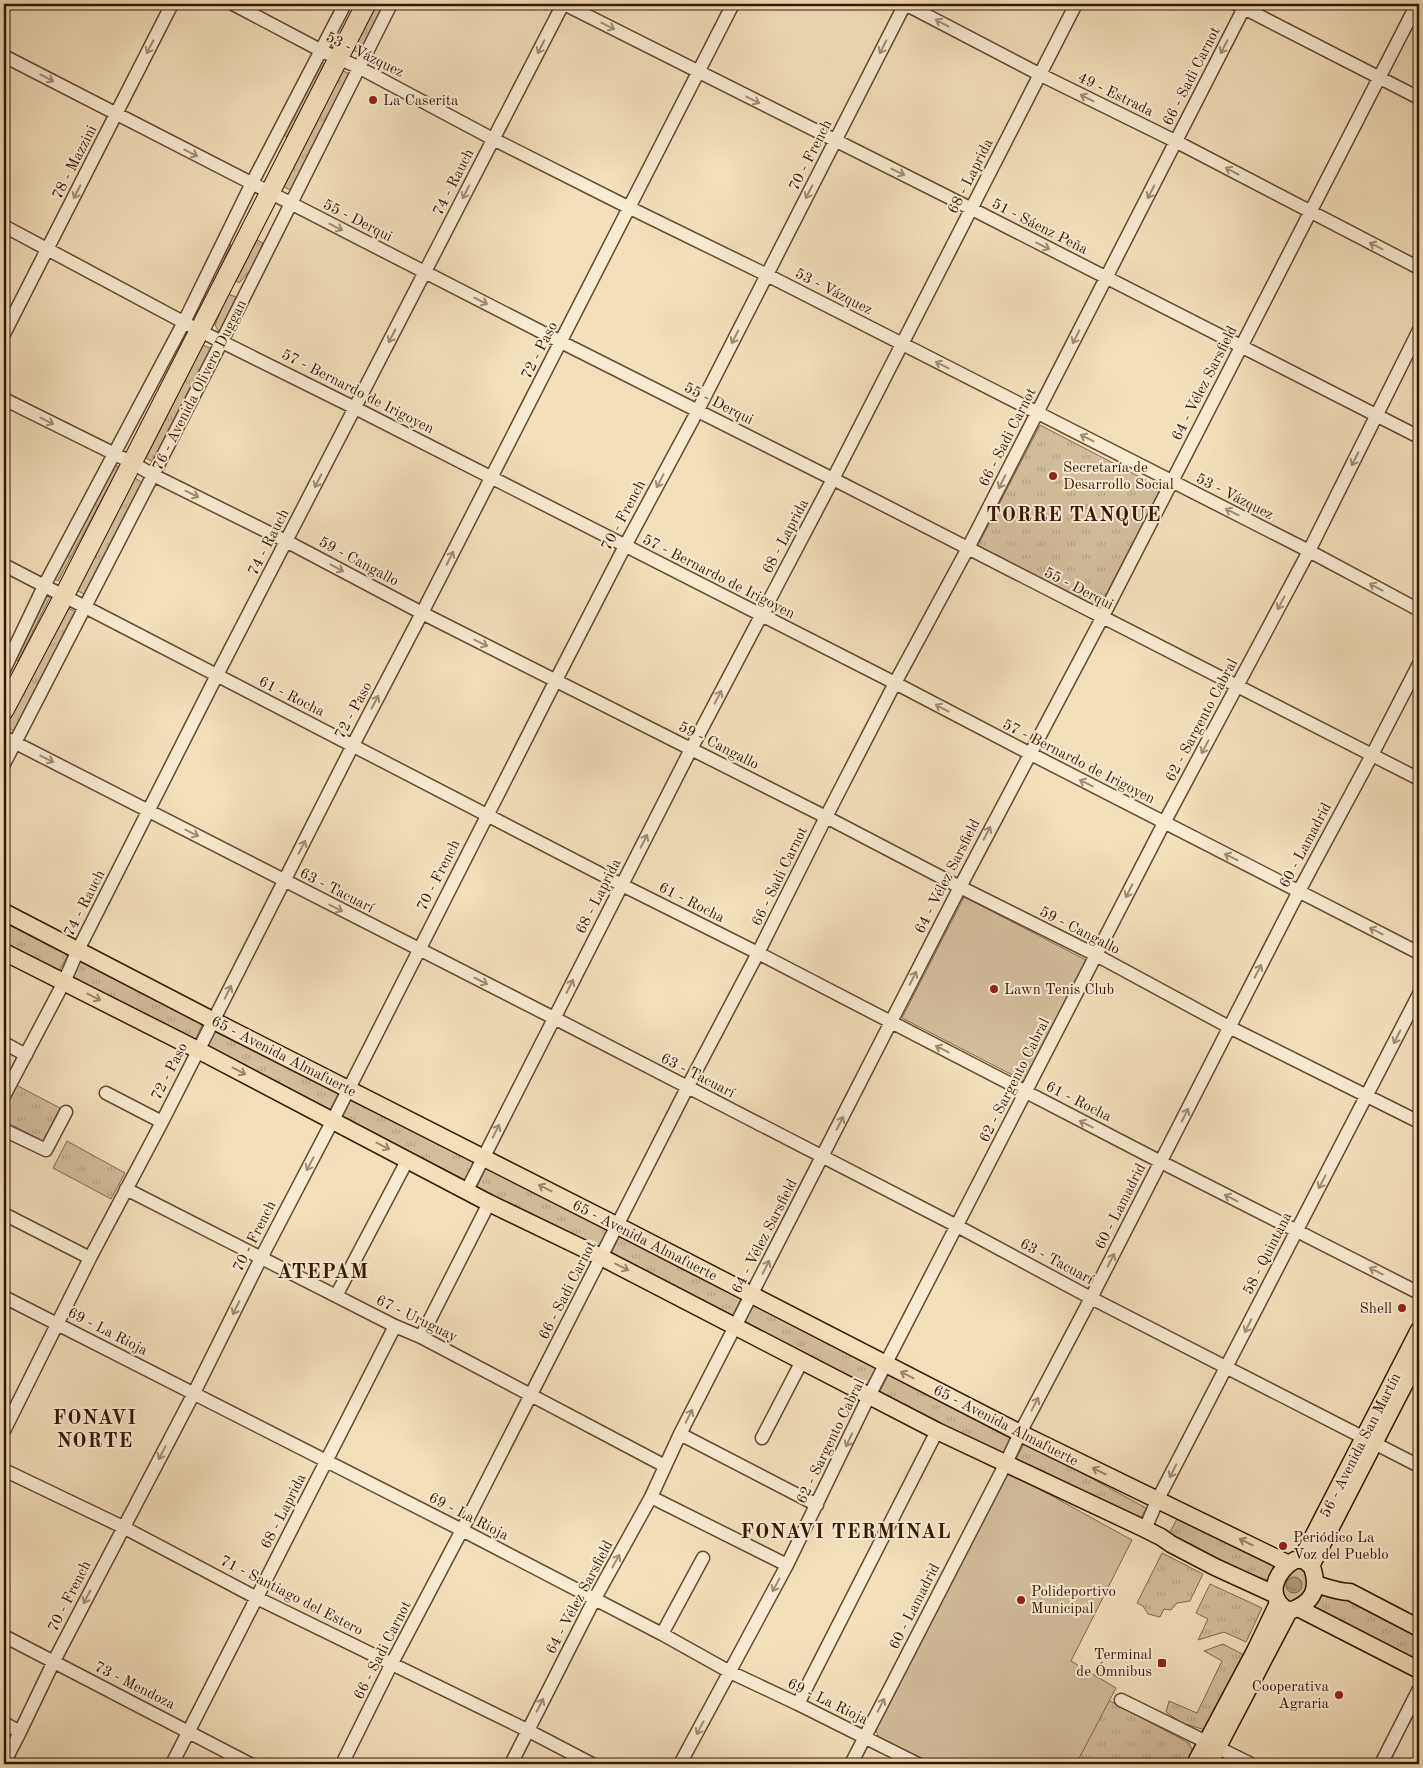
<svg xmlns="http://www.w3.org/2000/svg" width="1423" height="1768" font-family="'Old Standard TT',serif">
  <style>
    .grass { fill: url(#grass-tufts); stroke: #836b4d }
    .garden { fill: #d2be9a; stroke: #836b4d }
    .water { fill: url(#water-ripples); stroke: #7f6749 }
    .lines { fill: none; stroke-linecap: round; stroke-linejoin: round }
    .minor-casing { stroke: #644a2e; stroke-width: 15 }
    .major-casing { stroke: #341800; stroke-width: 19 }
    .highway-casing { stroke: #341800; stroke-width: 21 }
    .minor { stroke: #f7ebd2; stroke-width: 12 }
    .major { stroke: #f2e0b9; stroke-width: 16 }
    .highway { stroke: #f2e0b9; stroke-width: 19 }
    .oneway { stroke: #9f8c74 }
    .oneway2 { stroke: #9c8666 }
    .poi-dot { fill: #8f2418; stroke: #f7ebd2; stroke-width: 2 }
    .labels { text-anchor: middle; stroke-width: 4; stroke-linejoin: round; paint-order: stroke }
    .street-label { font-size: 15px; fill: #341800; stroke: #f7ebd2 }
    .poi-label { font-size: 15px; fill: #341800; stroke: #f7ebd2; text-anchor: start }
    .district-label { font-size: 20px; font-weight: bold; letter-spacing: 1px; fill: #341800; stroke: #f7ebd2 }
  </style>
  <defs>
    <pattern id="grass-tufts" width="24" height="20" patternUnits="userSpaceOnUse" patternTransform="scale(1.25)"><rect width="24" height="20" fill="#d2be9a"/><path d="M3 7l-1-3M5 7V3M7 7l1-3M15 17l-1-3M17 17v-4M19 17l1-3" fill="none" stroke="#b5a383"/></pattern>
    <pattern id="water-ripples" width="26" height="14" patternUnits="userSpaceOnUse" patternTransform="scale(1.25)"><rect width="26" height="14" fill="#b19c7a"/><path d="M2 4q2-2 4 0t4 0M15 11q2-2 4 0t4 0" fill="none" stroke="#917e62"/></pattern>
  </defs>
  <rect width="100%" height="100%" fill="#f2e0b9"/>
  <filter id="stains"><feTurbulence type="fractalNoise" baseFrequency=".004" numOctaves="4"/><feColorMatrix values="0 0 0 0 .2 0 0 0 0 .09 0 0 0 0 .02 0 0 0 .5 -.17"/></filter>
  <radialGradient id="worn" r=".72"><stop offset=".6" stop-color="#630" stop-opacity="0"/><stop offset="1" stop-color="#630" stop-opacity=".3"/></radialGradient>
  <!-- grass -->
  <path class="grass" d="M376,4H386L360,54L353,50Z
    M321,62L325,64L287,137L283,134Z
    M342,70L351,75L293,191L284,187Z
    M257,240L263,243L252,268L239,283L236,281Z
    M226,243L231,245L199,313L194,310Z
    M228,294L236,297L219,332L215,325Z
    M203,345L212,349L155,463L146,458Z
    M1040,425L1161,488L1098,610L977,547Z
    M114,465L119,467L58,581L54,578Z
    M135,478L143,483L84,594L76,590Z
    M45,594L50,597L18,661L13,659Z
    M68,608L76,612L14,731L6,727Z
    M4,920L69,953L59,971L4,943Z
    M81,958L204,1021L195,1040L72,977Z
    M216,1029L339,1092L330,1110L207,1048Z
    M16,1085L60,1108L43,1141L4,1121V1108Z
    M351,1099L474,1161L465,1180L342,1117Z
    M67,1141L125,1173L111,1199L53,1168Z
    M486,1168L609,1231L600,1249L477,1187Z
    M620,1235L741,1298L732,1317L611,1254Z
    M754,1305L877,1368L867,1386L744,1323Z
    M889,1374L1012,1437L1002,1456L879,1393Z
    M1025,1442L1146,1508L1137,1527L1015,1461Z
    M1180,1513L1276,1561L1267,1580L1171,1544L1170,1532Z
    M1162,1553L1203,1574L1190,1601L1177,1603L1171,1610L1164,1609L1160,1617L1148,1614L1143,1606L1137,1603Z
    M1293,1567H1305C1309,1583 1308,1589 1296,1601L1284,1602L1281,1581Z
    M1210,1584L1262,1608L1246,1642L1224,1632L1198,1640L1208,1619L1196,1613Z
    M1315,1588L1352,1597L1419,1632V1663L1310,1607Z
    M1223,1644L1244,1655L1205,1730L1182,1723L1166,1712L1169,1701L1197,1713L1222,1661L1204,1651Z
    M1108,1700L1189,1743L1194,1754L1189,1764H1076Z"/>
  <!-- garden -->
  <path class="garden" d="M964,897L1086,960L1024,1081L902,1018Z
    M1012,1474L1132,1540L1071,1661L1116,1688L1076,1764H933L879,1738L875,1728L1005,1475Z"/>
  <!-- water -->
  <path class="water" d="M1286 1585a8 8 0 1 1 16 0a8 8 0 1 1-16 0Z"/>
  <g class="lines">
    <!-- minor casing -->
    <g class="minor-casing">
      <path id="minor" d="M233,4L322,51L358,67L493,139L628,207L767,275L1309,551L1419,610
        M564,4L972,209L1419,437
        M1236,4L1419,98
        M4,56L561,342L833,479L1419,779
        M4,226L200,331L355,408L895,683L1029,753L1419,953
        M4,334L172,4
        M4,399L131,462L153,475L286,541L422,613L691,749L826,817L960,887L1096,955L1229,1027L1419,1122
        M4,565L622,885L758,953L1161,1162L1419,1293
        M4,670L44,586L184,322L252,183L345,4
        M4,737L554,1018L957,1226L1091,1298L1419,1466
        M4,764L222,341L391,4
        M4,1043L26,1055
        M106,1093L162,1122
        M4,1096L64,982L78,950L217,675L563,4
        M4,1130L46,1150L66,1112
        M126,1189L395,1326L421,1337L665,1466
        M467,1190L691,749L833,479L1076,4
        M4,1214L90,1258
        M336,1296L408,1159
        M4,1297L462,1530L662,1634L730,1672L798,1704L918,1764
        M421,1337L489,1203
        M4,1431L90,1258L162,1122L353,745L422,613L733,4
        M680,1434L817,1505
        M762,1438L802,1361
        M4,1470L123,1527L257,1598L527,1730L592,1764
        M651,1497L787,1565
        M1145,1529L1158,1499L1419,994
        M662,1634L703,1558
        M4,1636L250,1764
        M1121,1700L1251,1764
        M798,1704L937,1431
        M4,1723L20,1732
        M4,1763L20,1732L54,1661L194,1393L261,1258L333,1120L556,680L625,546L698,410L905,4L1041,75L1177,142L1419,268
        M172,1764L395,1326
        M342,1764L392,1663L462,1530L687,1088L758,953L826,817L895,683L968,548L1246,4
        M511,1764L594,1600L651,1497L680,1434L960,887L1102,618L1417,4
        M680,1764L787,1565L869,1396L1164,823L1309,551L1419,330
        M851,1764L1006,1463L1020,1433L1091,1298L1299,891L1372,755L1419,664
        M1381,1764L1419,1689"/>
    </g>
    <!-- major casing -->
    <g class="major-casing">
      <path id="major" d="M4,912L214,1021L618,1226L1020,1433L1289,1564
        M4,952L198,1050L489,1203L601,1257L937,1431L1145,1529L1161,1537L1171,1544L1215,1567L1274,1594
        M1295,1560H1304L1312,1567C1320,1590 1312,1604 1289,1611C1264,1598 1275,1571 1295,1560Z
        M1301,1560L1419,1330
        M1311,1566L1419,1356
        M1315,1584C1327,1587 1338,1592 1350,1592L1419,1628
        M1298,1608L1419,1670
        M1195,1764L1255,1651L1278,1603
        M1209,1764L1289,1611"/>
    </g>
    <!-- highway casing -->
    <g class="highway-casing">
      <path id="highway" d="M4,710L64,596L366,4"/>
    </g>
    <!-- minor -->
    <use href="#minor" class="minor"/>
    <!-- major -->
    <use href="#major" class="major"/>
    <!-- highway -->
    <use href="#highway" class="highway"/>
  </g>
  <!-- one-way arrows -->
  <defs><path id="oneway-shaft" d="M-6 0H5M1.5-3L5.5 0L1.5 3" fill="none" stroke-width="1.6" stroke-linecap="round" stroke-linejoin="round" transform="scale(1.25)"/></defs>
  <g class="oneway">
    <use href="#oneway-shaft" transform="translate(942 23) rotate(-152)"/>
    <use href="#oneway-shaft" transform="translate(608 26) rotate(27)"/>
    <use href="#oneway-shaft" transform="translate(150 47) rotate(117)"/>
    <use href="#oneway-shaft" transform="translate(541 47) rotate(117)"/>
    <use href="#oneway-shaft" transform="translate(883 47) rotate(117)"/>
    <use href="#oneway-shaft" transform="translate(1224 47) rotate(117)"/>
    <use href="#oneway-shaft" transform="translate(47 78) rotate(28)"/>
    <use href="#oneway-shaft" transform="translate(1087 98) rotate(-154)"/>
    <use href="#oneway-shaft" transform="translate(753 100) rotate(27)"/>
    <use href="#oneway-shaft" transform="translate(191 153) rotate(27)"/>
    <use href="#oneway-shaft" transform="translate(1232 171) rotate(-152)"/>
    <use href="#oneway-shaft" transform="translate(898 172) rotate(26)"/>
    <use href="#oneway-shaft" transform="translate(77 192) rotate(117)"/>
    <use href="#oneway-shaft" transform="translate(466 192) rotate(117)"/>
    <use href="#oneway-shaft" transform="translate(809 192) rotate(117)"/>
    <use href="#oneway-shaft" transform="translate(1151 192) rotate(117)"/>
    <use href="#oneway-shaft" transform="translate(336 227) rotate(27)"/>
    <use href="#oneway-shaft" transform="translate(1043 246) rotate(27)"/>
    <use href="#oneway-shaft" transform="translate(1376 246) rotate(-153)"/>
    <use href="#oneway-shaft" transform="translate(481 301) rotate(27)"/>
    <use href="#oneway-shaft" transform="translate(392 336) rotate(117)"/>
    <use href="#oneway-shaft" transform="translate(735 337) rotate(117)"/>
    <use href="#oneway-shaft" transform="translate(1076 337) rotate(117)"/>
    <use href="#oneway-shaft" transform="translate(942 365) rotate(-153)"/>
    <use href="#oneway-shaft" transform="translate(47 421) rotate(27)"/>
    <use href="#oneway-shaft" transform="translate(1087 438) rotate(-153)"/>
    <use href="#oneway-shaft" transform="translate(1355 459) rotate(117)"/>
    <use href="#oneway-shaft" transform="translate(318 481) rotate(117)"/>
    <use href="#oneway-shaft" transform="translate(660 481) rotate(118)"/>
    <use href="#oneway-shaft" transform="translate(1002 482) rotate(117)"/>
    <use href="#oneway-shaft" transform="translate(192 494) rotate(26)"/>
    <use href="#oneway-shaft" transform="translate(1232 512) rotate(-153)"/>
    <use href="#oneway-shaft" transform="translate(450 558) rotate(-63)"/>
    <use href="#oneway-shaft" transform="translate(337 568) rotate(28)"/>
    <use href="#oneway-shaft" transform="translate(1376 587) rotate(-152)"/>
    <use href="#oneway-shaft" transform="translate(1281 603) rotate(118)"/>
    <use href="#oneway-shaft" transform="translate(481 643) rotate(27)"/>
    <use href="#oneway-shaft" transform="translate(718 697) rotate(-62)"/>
    <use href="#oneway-shaft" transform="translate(375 702) rotate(-62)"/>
    <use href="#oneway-shaft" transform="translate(942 708) rotate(-152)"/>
    <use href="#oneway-shaft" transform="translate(1205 747) rotate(118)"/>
    <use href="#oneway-shaft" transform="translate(47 759) rotate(27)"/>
    <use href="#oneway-shaft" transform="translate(1086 783) rotate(-153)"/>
    <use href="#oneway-shaft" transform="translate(192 833) rotate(27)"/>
    <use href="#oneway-shaft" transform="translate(987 833) rotate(-63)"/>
    <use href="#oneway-shaft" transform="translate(644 841) rotate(-63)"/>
    <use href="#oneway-shaft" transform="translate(302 847) rotate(-63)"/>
    <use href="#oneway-shaft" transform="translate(1231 857) rotate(-153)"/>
    <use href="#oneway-shaft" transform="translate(1129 891) rotate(117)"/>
    <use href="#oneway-shaft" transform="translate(336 908) rotate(27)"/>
    <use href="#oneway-shaft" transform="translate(1376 931) rotate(-153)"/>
    <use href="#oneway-shaft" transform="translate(1258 971) rotate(-63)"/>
    <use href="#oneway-shaft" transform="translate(913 978) rotate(-63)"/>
    <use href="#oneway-shaft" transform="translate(481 981) rotate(27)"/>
    <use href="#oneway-shaft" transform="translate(570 986) rotate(-63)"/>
    <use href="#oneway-shaft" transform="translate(228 992) rotate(-63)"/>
    <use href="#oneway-shaft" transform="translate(1397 1037) rotate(117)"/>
    <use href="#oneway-shaft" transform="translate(942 1049) rotate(-153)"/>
    <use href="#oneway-shaft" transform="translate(1185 1115) rotate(-63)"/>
    <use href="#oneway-shaft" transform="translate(840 1123) rotate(-63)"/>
    <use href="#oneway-shaft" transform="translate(1086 1124) rotate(-153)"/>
    <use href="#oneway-shaft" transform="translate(496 1131) rotate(-63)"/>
    <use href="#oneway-shaft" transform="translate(310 1164) rotate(118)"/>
    <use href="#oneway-shaft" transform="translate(1322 1182) rotate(118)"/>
    <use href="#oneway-shaft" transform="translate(1231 1198) rotate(-153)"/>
    <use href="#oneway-shaft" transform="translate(1111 1260) rotate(-63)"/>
    <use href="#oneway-shaft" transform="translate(766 1267) rotate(-63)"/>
    <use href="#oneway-shaft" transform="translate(1376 1271) rotate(-153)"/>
    <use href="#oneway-shaft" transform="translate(236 1308) rotate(116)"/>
    <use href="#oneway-shaft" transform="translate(1248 1326) rotate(117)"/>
    <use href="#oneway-shaft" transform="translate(1035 1404) rotate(-62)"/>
    <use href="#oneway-shaft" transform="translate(689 1416) rotate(-63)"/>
    <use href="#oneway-shaft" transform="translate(849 1440) rotate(115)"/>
    <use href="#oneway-shaft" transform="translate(162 1453) rotate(118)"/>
    <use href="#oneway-shaft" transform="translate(1173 1471) rotate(117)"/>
    <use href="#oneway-shaft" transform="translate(616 1561) rotate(-61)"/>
    <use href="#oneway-shaft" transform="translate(776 1585) rotate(118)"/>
    <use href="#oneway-shaft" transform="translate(87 1597) rotate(117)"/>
    <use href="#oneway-shaft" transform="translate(540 1705) rotate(-63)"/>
    <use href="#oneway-shaft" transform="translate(881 1705) rotate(-63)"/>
    <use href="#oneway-shaft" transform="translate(700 1728) rotate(118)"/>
  </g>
  <g class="oneway2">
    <use href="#oneway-shaft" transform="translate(94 997) rotate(27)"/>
    <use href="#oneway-shaft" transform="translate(239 1071) rotate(28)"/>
    <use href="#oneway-shaft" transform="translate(383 1146) rotate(27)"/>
    <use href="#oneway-shaft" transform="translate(545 1188) rotate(-153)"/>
    <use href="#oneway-shaft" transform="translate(622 1267) rotate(27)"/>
    <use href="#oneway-shaft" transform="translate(907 1375) rotate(-153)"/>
    <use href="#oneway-shaft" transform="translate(1099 1471) rotate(-154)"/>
    <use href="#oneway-shaft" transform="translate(1246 1542) rotate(-154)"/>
  </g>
  <!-- markers -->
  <g class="poi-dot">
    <circle cx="373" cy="100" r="5"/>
    <circle cx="1053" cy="476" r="5"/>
    <circle cx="994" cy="989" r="5"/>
    <circle cx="1402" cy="1308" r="5"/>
    <circle cx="1283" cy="1546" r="5"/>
    <circle cx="1021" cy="1600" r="5"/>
    <rect x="1157" y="1658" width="10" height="10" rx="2.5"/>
    <circle cx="1339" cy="1695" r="5"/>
  </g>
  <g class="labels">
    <!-- street labels -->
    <g class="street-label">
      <text transform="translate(365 54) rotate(26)" y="5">53 - Vázquez</text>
      <text transform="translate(1191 76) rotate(-63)" y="5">66 - Sadi Carnot</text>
      <text transform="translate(1116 94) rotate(26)" y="5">49 - Estrada</text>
      <text transform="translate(810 155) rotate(-63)" y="5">70 - French</text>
      <text transform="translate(74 162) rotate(-63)" y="5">78 - Mazzini</text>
      <text transform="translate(970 176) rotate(-63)" y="5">68 - Laprida</text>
      <text transform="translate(453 182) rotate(-63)" y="5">74 - Rauch</text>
      <text transform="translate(358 220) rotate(27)" y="5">55 - Derqui</text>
      <text transform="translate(1040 226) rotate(27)" y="5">51 - Sáenz Peña</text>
      <text transform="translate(834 291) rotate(27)" y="5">53 - Vázquez</text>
      <text transform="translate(539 350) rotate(-63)" y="5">72 - Paso</text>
      <text transform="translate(1204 383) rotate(-63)" y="5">64 - Vélez Sarsfield</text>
      <text transform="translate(199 385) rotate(-63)" y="5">76 - Avenida Olivero Duggan</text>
      <text transform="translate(358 391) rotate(27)" y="5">57 - Bernardo de Irigoyen</text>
      <text transform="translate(719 403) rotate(27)" y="5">55 - Derqui</text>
      <text transform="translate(1007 437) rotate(-63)" y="5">66 - Sadi Carnot</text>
      <text transform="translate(1235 496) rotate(27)" y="5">53 - Vázquez</text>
      <text transform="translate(623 515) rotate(-62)" y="5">70 - French</text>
      <text transform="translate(785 536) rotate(-62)" y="5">68 - Laprida</text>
      <text transform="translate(268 542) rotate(-63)" y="5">74 - Rauch</text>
      <text transform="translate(359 561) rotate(28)" y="5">59 - Cangallo</text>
      <text transform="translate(719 576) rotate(27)" y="5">57 - Bernardo de Irigoyen</text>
      <text transform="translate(1079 588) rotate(27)" y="5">55 - Derqui</text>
      <text transform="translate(292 696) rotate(27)" y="5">61 - Rocha</text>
      <text transform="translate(353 710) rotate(-62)" y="5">72 - Paso</text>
      <text transform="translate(1201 720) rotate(-62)" y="5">62 - Sargento Cabral</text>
      <text transform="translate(719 745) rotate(27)" y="5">59 - Cangallo</text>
      <text transform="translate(1079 761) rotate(27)" y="5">57 - Bernardo de Irigoyen</text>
      <text transform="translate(1305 845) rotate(-62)" y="5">60 - Lamadrid</text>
      <text transform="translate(438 875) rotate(-63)" y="5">70 - French</text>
      <text transform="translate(779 876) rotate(-64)" y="5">66 - Sadi Carnot</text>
      <text transform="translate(947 876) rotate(-63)" y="5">64 - Vélez Sarsfield</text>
      <text transform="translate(337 890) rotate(27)" y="5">63 - Tacuarí</text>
      <text transform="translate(598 896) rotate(-63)" y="5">68 - Laprida</text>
      <text transform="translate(692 902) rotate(27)" y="5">61 - Rocha</text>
      <text transform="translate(84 903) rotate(-63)" y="5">74 - Rauch</text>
      <text transform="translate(1080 930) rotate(27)" y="5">59 - Cangallo</text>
      <text transform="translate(284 1056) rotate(27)" y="5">65 - Avenida Almafuerte</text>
      <text transform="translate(169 1071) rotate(-63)" y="5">72 - Paso</text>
      <text transform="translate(698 1075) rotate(27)" y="5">63 - Tacuarí</text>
      <text transform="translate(1014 1080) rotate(-63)" y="5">62 - Sargento Cabral</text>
      <text transform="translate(1079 1101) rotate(27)" y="5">61 - Rocha</text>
      <text transform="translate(1120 1206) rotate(-63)" y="5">60 - Lamadrid</text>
      <text transform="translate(254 1236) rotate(-63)" y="5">70 - French</text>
      <text transform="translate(764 1236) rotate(-63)" y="5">64 - Vélez Sarsfield</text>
      <text transform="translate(645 1240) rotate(27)" y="5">65 - Avenida Almafuerte</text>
      <text transform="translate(1267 1253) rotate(-63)" y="5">58 - Quintana</text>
      <text transform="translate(1057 1261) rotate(28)" y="5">63 - Tacuarí</text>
      <text transform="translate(567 1290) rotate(-63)" y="5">66 - Sadi Carnot</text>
      <text transform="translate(417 1318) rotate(26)" y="5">67 - Uruguay</text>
      <text transform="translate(108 1331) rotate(27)" y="5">69 - La Rioja</text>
      <text transform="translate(1006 1425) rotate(27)" y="5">65 - Avenida Almafuerte</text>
      <text transform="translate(830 1441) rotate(-64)" y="5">62 - Sargento Cabral</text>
      <text transform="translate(1360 1445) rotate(-63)" y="5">56 - Avenida San Martín</text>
      <text transform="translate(283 1511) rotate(-63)" y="5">68 - Laprida</text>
      <text transform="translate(469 1516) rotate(27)" y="5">69 - La Rioja</text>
      <text transform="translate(292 1595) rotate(27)" y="5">71 - Santiago del Estero</text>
      <text transform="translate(69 1596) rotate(-63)" y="5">70 - French</text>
      <text transform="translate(579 1597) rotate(-62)" y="5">64 - Vélez Sarsfield</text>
      <text transform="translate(914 1606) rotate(-63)" y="5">60 - Lamadrid</text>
      <text transform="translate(382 1650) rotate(-63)" y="5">66 - Sadi Carnot</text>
      <text transform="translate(135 1685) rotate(27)" y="5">73 - Mendoza</text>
      <text transform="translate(828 1701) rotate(26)" y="5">69 - La Rioja</text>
    </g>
    <!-- poi labels -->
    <g class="poi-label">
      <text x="383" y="105">La Caserita</text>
      <text x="1063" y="472">Secretaría de<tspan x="1063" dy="17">Desarrollo Social</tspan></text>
      <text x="1004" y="994">Lawn Tenis Club</text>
      <text x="1392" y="1313" text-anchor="end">Shell</text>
      <text x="1293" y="1542">Periódico La<tspan x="1293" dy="17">Voz del Pueblo</tspan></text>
      <text x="1031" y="1596">Polideportivo<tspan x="1031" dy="17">Municipal</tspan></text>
      <text x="1152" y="1659" text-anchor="end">Terminal<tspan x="1152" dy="17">de Ómnibus</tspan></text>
      <text x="1329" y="1691" text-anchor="end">Cooperativa<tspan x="1329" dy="17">Agraria</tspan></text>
    </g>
    <!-- district labels -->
    <g class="district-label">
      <text x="1074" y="521">TORRE TANQUE</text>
      <text x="323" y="1278">ATEPAM</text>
      <text x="95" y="1424">FONAVI<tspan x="95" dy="23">NORTE</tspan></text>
      <text x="846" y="1538">FONAVI TERMINAL</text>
    </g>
  </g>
  <!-- margin -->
  <rect width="1423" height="1768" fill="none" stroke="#f2e0b9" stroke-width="20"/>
  <rect x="5" y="5" width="1413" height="1758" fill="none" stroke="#341800" stroke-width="2.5"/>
  <rect x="10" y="10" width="1403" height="1748" fill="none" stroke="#341800"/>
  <rect width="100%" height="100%" filter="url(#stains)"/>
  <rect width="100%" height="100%" fill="url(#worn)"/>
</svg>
